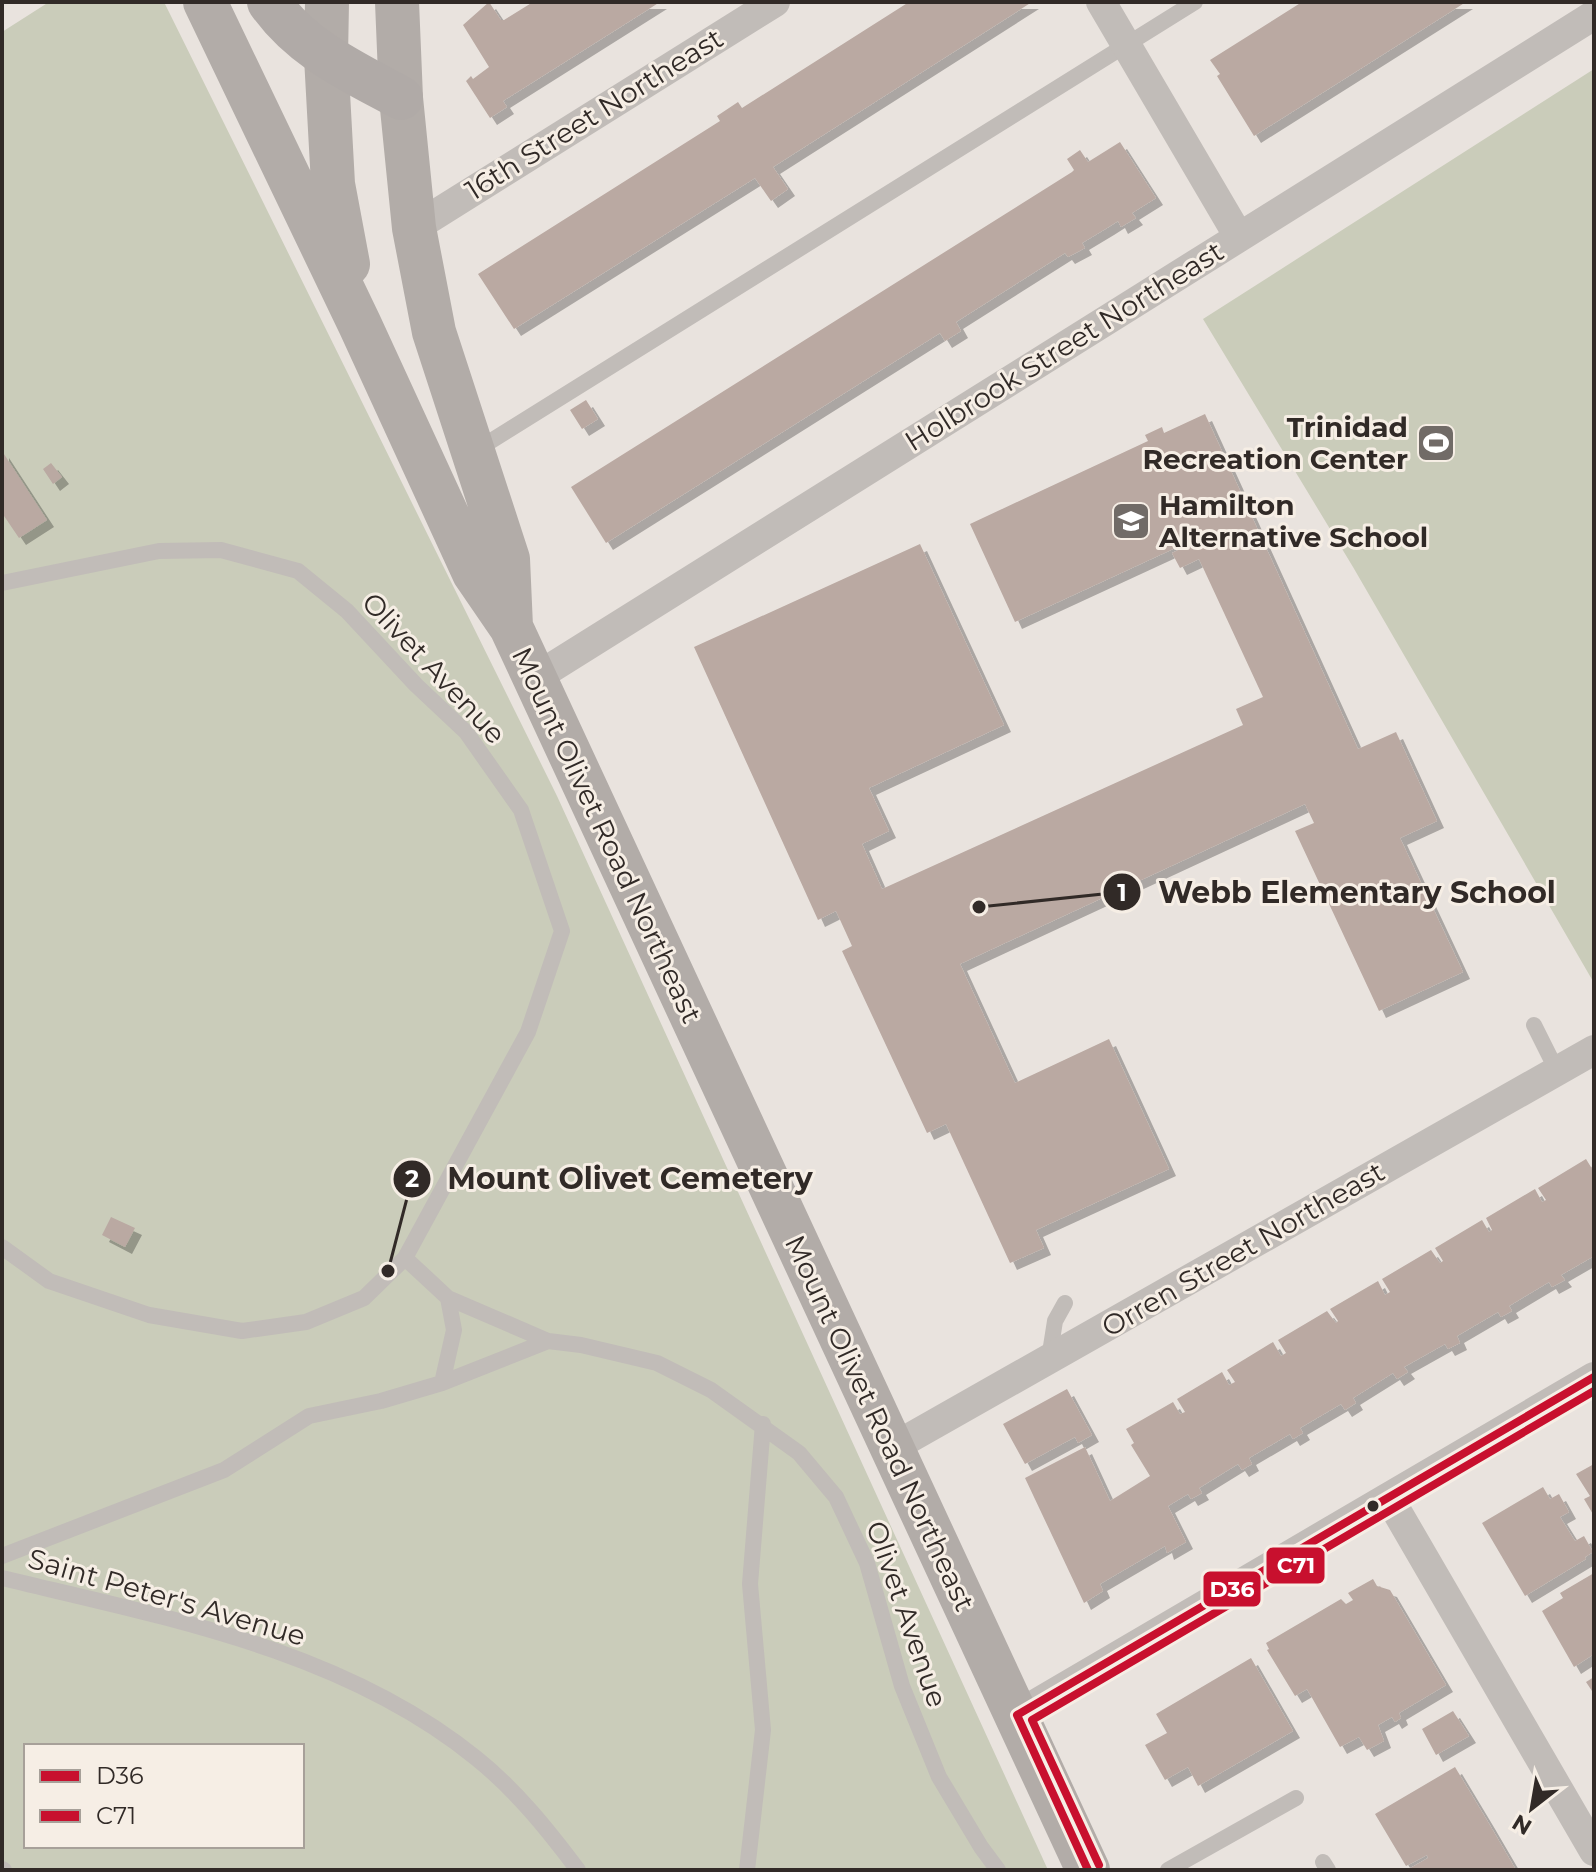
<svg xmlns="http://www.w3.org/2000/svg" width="1596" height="1872" font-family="Montserrat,sans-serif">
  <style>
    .green { fill: #caccba; fill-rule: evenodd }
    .building { fill: #baa9a2; filter: url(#shadow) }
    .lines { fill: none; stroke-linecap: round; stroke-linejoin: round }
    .service { stroke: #c1bcb8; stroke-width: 16 }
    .minor { stroke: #c1bcb8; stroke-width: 30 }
    .secondary { stroke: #b2aca8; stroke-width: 44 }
    .primary { stroke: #b0aaa7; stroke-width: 44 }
    .bus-1-casing { stroke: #f6eee5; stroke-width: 14 }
    .bus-2-casing { stroke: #f6eee5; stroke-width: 14 }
    .bus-1 { stroke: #c8102e; stroke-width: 8 }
    .bus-2 { stroke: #c8102e; stroke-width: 8 }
    .bus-dot { fill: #312a27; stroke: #f6eee5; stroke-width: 3 }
    .labels { text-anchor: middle; stroke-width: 6; stroke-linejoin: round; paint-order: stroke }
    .street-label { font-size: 28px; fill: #312a27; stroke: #f6eee5 }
    .poi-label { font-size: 28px; font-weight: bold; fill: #312a27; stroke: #f6eee5; text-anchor: end }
    .leader { fill: none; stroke: #312a27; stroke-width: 3 }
    .callout-dot { fill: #312a27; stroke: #f6eee5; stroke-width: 3 }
    .mark-label { font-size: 24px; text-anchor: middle; font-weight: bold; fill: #fff }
    .callout-label { font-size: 30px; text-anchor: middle; font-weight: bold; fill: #312a27; stroke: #f6eee5; stroke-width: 6; stroke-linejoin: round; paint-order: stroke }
    .line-badge { stroke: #f6eee5; stroke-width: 3 }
    .badge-label { font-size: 22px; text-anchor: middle; font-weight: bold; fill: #fff }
  </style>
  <defs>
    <filter id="shadow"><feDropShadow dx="7" dy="7" stdDeviation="0" flood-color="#0004"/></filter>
  </defs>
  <rect width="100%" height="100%" fill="#e9e3de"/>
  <!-- green -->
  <path class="green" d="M49,2H164L557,796L1048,1870H2V32ZM26,1746H302V1846H26Z
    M1594,69V983L1353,567L1203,319Z"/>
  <!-- building -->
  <path class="building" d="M489,2L501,20H504L533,2H660L503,101L507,107L490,118L466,81L471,76L473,79L489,67L463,25Z
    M909,2H1032L773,167L788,189L771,201L755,178L514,329L478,274L720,121L717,116L738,102L742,108Z
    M1302,2H1466L1254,136L1217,76L1220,74L1210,60Z
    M1120,142L1156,198L1132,213L1136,218L1121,227L1118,221L1107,228L1082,243L1085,248L1068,257L1065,253L956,322L961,331L945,341L940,333L606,543L571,487L1072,172L1074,170L1067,159L1080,150L1088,162Z
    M586,400L598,419L582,429L570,410Z
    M1205,414L1358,749L1396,732L1437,821L1400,838L1463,972L1379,1011L1295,831L1314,823L1305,804L960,964L1015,1083L1109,1039L1169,1169L1036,1230L1044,1248L1010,1263L946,1124L927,1133L842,951L852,946L836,911L818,920L694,647L920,544L1004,725L869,788L889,831L862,844L882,889L1243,725L1236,709L1263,697L1199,559L1180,568L1172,553L1187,546L1186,543L1015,622L970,524L1148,441L1145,435L1162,427L1164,433Z
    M2,451L47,520L19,538L2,513Z
    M51,463L62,477L53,484L43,469Z
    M1586,1159L1594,1172V1256L1561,1275L1565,1280L1552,1287L1549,1282L1509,1306L1512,1311L1501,1317L1498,1312L1457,1336L1460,1343L1448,1349L1445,1344L1404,1367L1408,1372L1397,1379L1393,1373L1353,1398L1356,1403L1345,1410L1341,1404L1300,1428L1303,1433L1293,1439L1290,1434L1249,1458L1252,1464L1242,1470L1238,1464L1199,1488L1202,1493L1191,1499L1188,1494L1168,1506L1186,1542L1167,1553L1165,1546L1100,1584L1103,1591L1084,1603L1025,1478L1085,1447L1110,1501L1150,1476L1131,1445L1134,1443L1126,1429L1173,1402L1180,1414L1185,1412L1177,1399L1222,1372L1229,1385L1235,1382L1227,1370L1273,1342L1281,1356L1286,1353L1278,1340L1327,1311L1336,1323L1338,1321L1330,1309L1378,1281L1385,1295L1390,1292L1382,1279L1431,1250L1440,1263L1443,1261L1435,1248L1482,1220L1489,1232L1492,1230L1486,1218L1535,1189L1542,1202L1546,1200L1538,1188Z
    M111,1217L135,1228L125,1247L102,1235Z
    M1067,1389L1092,1435L1078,1443L1075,1437L1025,1464L1003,1424Z
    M1594,1464V1516L1584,1499L1590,1496L1576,1474Z
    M1543,1487L1550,1499L1559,1494L1569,1512L1560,1517L1575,1541L1584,1536L1593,1552L1585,1557L1586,1559L1525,1596L1482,1523Z
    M1594,1573V1654L1574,1667L1542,1611L1563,1598L1560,1593Z
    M1373,1579L1377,1586L1390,1590L1446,1685L1399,1713L1401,1718L1395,1722L1392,1717L1378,1725L1384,1741L1367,1750L1359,1737L1340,1747L1307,1689L1295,1696L1267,1650L1269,1649L1266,1643L1341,1599L1346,1604L1353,1600L1348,1593Z
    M1251,1658L1293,1731L1198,1786L1188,1767L1165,1780L1145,1745L1167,1733L1156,1714Z
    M1594,1677V1694L1586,1682Z
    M1453,1711L1469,1736L1436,1755L1422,1729Z
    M1455,1767L1488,1822L1516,1870H1407L1428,1858L1427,1855L1406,1866L1375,1814Z"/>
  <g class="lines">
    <!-- service -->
    <path class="service" d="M475,451L1195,2
      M2,583L159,551L221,550L298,571L347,611L416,685L466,732L521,810L562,931L528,1032L405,1258L448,1298L548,1341L581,1345L657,1363L711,1390L799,1453L836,1497L867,1563L902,1686L939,1777L981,1847L998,1870
      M1534,1025L1557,1071
      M2,1247L49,1281L149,1315L242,1331L306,1322L364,1298L405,1258
      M1049,1359L1055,1321L1065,1303
      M442,1383L454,1330L448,1298
      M2,1556L224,1470L309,1416L381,1401L442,1383L548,1341
      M2,1578C164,1617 343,1650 476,1758C516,1790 548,1830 578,1870
      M1323,1862L1328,1870
      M2,1869L4,1870
      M747,1870L763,1730L750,1584L763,1424
      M1168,1870L1296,1798"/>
    <!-- minor -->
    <path class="minor" d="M1101,2L1239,237
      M414,228L775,2
      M535,678L1594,15
      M892,1448L1594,1050
      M1389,1498L1594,1851
      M1017,1715L1594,1377"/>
    <!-- secondary -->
    <path class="secondary" d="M205,2L360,325L474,573L511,627L1088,1870
      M327,2L326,57L333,184L348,264
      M397,2L401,98L414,228L434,332L508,559L511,627"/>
    <!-- primary -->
    <path class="primary" d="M269,2C302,49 351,71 401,98"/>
    <!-- bus-1 casing -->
    <g class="bus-1-casing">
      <path id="bus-1" d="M1088,1870L1017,1715L1594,1377"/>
    </g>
    <!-- bus-2 casing -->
    <g class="bus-2-casing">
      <path id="bus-2" d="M1099,1865L1032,1720L1594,1391"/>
    </g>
    <!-- bus-1 -->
    <use href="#bus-1" class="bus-1"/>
    <!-- bus-2 -->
    <use href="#bus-2" class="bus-2"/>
  </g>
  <!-- icons -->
  <defs>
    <g id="stadium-square" transform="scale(2)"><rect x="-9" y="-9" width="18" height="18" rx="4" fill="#716b67" stroke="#f6eee5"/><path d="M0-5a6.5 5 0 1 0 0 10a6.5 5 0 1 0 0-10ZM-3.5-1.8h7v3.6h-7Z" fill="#fff"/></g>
    <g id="school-square" transform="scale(2)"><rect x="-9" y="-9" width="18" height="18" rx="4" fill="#716b67" stroke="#f6eee5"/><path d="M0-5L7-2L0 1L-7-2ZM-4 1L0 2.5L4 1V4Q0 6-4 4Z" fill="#fff"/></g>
  </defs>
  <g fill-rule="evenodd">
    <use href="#stadium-square" x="1436" y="443"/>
    <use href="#school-square" x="1131" y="521"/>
  </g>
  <!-- markers -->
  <circle class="bus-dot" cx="1373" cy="1506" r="7"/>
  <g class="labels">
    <!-- street labels -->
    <g class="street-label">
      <text transform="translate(594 114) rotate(-32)" y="10">16th Street Northeast</text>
      <text transform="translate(1064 346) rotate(-32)" y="10">Holbrook Street Northeast</text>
      <text transform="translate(434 668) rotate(47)" y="10">Olivet Avenue</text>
      <text transform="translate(607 835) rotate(65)" y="10">Mount Olivet Road Northeast</text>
      <text transform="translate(1243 1249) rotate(-30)" y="10">Orren Street Northeast</text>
      <text transform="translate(880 1423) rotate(65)" y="10">Mount Olivet Road Northeast</text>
      <text transform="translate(167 1597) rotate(16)" y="10">Saint Peter's Avenue</text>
      <text transform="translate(907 1614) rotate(71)" y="10">Olivet Avenue</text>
    </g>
    <!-- poi labels -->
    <g class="poi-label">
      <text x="1408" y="437">Trinidad<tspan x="1408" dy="32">Recreation Center</tspan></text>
      <text x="1159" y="515" text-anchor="start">Hamilton<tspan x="1159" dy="32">Alternative School</tspan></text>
    </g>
  </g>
  <!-- callouts -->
  <path class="leader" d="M979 907L1122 892M388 1271L412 1179"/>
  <g class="callout-dot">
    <circle cx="979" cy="907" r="8"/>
    <circle cx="388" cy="1271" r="8"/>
    <circle cx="1122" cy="892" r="20"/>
    <circle cx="412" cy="1179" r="20"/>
  </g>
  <g class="mark-label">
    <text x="1122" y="901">1</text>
    <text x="412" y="1187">2</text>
  </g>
  <g class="callout-label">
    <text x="1357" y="903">Webb Elementary School</text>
    <text x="630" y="1189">Mount Olivet Cemetery</text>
  </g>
  <g class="line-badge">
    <rect x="1265" y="1546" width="61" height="39" rx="8" fill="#c8102e"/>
    <rect x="1202" y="1570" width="60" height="38" rx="8" fill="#c8102e"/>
  </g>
  <g class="badge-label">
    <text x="1296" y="1573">C71</text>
    <text x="1232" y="1597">D36</text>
  </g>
  <!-- border -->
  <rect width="1596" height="1872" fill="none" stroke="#312a27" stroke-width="8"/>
  <!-- legend -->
  <rect x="24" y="1744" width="280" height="104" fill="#f6eee5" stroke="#a7a099" stroke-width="2"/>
  <rect x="40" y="1770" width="40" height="12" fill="#c8102e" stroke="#a7a099" stroke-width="2"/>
  <text x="96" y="1784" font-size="24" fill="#312a27">D36</text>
  <rect x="40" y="1810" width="40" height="12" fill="#c8102e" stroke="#a7a099" stroke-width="2"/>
  <text x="96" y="1824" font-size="24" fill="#312a27">C71</text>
  <!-- north arrow -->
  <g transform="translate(1532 1808) rotate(211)" stroke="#f6eee5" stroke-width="6" paint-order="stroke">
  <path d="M0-6L14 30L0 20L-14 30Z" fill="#312a27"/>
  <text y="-12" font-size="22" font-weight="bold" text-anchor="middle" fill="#312a27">N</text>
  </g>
</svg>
